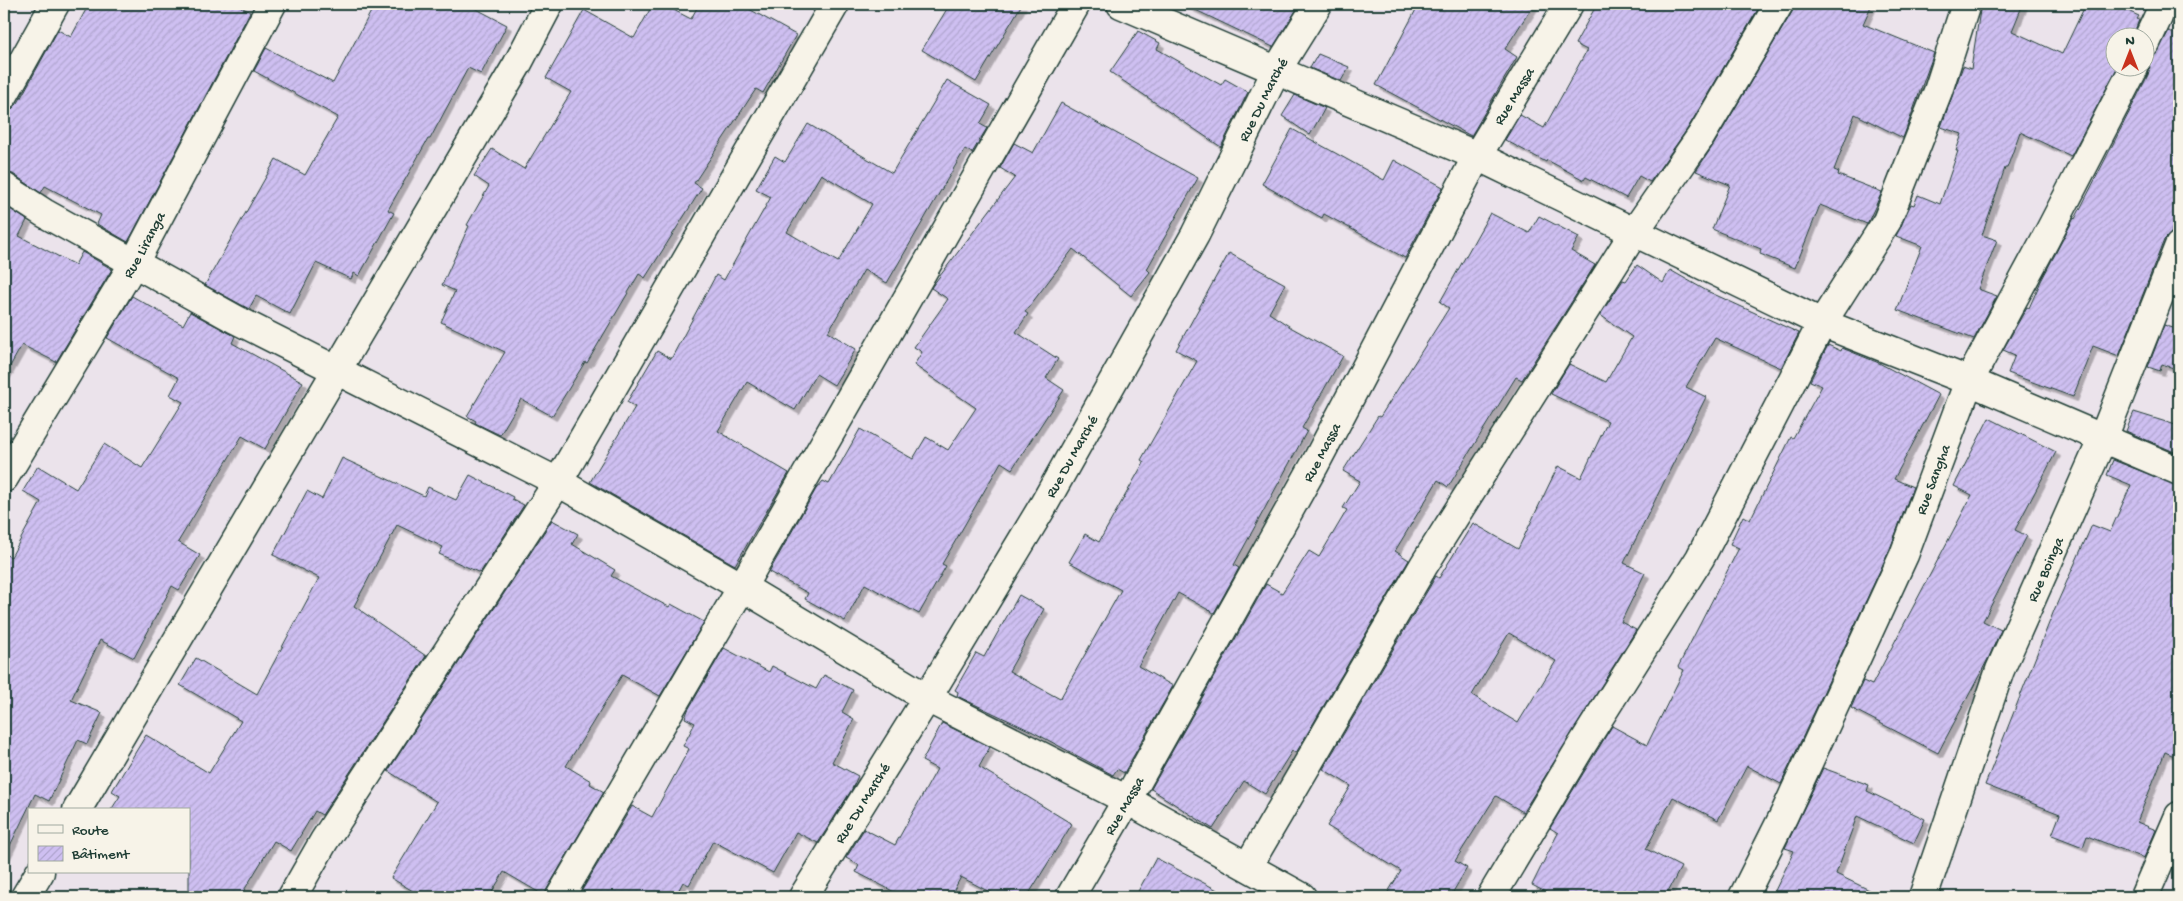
<svg xmlns="http://www.w3.org/2000/svg" width="2183" height="901" font-family="'Gochi Hand',sans-serif">
  <style>
    .building { fill: url(#building-hatch); stroke: #1f3d34; fill-rule: evenodd; filter: url(#shadow) }
    .lines { fill: none; stroke-linecap: round; stroke-linejoin: round }
    .street-casing { stroke: #1f3d34; stroke-width: 31 }
    .street { stroke: #f7f3e8; stroke-width: 28 }
    .labels { text-anchor: middle; stroke-width: 4.5; stroke-linejoin: round; paint-order: stroke }
    .street-label { font-size: 15px; fill: #1f3d34; stroke: #f7f3e8 }
  </style>
  <defs>
    <pattern id="building-hatch" width="6" height="6" patternUnits="userSpaceOnUse" patternTransform="scale(1.25)"><rect width="6" height="6" fill="#cebff1"/><path d="M-1 1l2-2M0 6l6-6M5 7l2-2" fill="none" stroke="#b0a5cf"/></pattern>
    <filter id="shadow"><feDropShadow dx="4.5" dy="4.5" stdDeviation="0" flood-color="#0004"/></filter>
  </defs>
  <rect width="100%" height="100%" fill="#ebe3eb"/>
  <filter id="ink" filterUnits="userSpaceOnUse"><feTurbulence type="fractalNoise" baseFrequency=".02" numOctaves="2"/><feDisplacementMap in="SourceGraphic" scale="10" xChannelSelector="R" yChannelSelector="G"/><feConvolveMatrix kernelMatrix="1 2 1 2 8 2 1 2 1" color-interpolation-filters="sRGB"/></filter>
  <g filter="url(#ink)">
    <!-- building -->
    <path class="building" d="M89,4H236L250,12L128,242L97,224L101,215L45,186L41,193L13,174L4,172V111L12,109L18,103L58,30L71,37Z
      M375,4H467L507,25L481,74L468,68L430,139H428L388,210L394,213L359,276L354,273L351,279L316,263L290,314L256,296L249,309L205,285L276,159L305,175L338,117L254,71L266,48L333,83Z
      M653,4H662L691,19L699,4H740L796,35L763,93L756,89L694,183L702,188L645,278L639,274L587,363L585,362L552,416L521,399L500,435L475,423L476,421L467,416L505,352L441,322L455,291L442,285L469,226L467,225L489,186L474,176L492,149L524,169L571,92L546,78L584,10L634,38Z
      M950,4H1022L976,82L922,50Z
      M1183,4H1300L1273,47Z
      M1419,4H1534L1505,49L1517,57L1471,136L1376,85Z
      M1597,4H1761L1688,128L1650,182L1639,176L1626,198L1586,177L1584,180L1547,160L1546,162L1505,140L1520,115L1544,128L1587,50L1575,44Z
      M1795,4H1872L1863,24L1934,53L1903,138L1855,114L1834,170L1839,172L1838,175L1882,192L1867,224L1820,205L1795,268L1760,254L1761,249L1712,229L1730,185L1696,171L1714,144L1792,12Z
      M1981,4H2023L2012,31L2062,54L2086,4H2112L2139,16L2137,19L2139,20L2132,38H2116L2117,68L2071,156L2020,132L2007,168H2005L1982,235L1997,240L1978,289L1997,296L1974,339L1897,310L1922,246L1896,236L1911,204L1914,205L1918,195L1940,204L1958,151H1956L1962,134L1941,127L1963,66L1971,69Z
      M1138,31L1160,43L1157,49L1221,85L1225,79L1248,92L1221,147L1110,72Z
      M2169,31L2179,35V211L2171,233L2164,240L2119,356L2093,346L2073,397L2008,373L2015,355L2003,350L2027,307L2029,308L2041,281L2074,218L2075,219L2148,75L2150,67L2146,58L2155,55Z
      M1318,54L1349,67L1341,81L1310,68Z
      M947,80L991,105L980,124L987,128L972,153L965,149L887,283L864,270L828,332L856,349L834,385L816,374L795,410L747,382L718,431L789,473L735,565L590,482L635,407L627,402L657,351L671,359L716,275L724,280L771,197L756,189L775,156L785,162L808,124L892,173ZM821,174L872,204L838,262L787,232Z
      M1295,95L1325,108L1310,135L1282,116Z
      M1061,103L1198,178L1147,269L1150,272L1131,296L1073,249L1025,312L1028,314L1016,332L1058,359L1046,378L1064,390L1012,469L1001,462L942,564L946,566L919,614L865,584L845,621L805,599L808,593L769,572L816,489L823,481L829,484L860,429L913,459L926,437L948,450L976,408L914,365L922,352L914,347L948,299L931,288L933,285L1015,177L1000,168L1014,143L1033,153Z
      M1292,129L1384,180L1394,160L1443,187L1405,258L1324,214L1322,218L1262,184Z
      M4,205L27,220L19,236L75,265L82,252L112,269L56,362L22,345L4,377Z
      M1490,213L1529,233L1539,216L1579,237L1571,251L1595,265L1522,380L1516,377L1448,487L1438,480L1395,551L1409,560L1296,753L1292,751L1265,794L1244,781L1213,829L1151,789L1266,584L1282,593L1309,551L1319,557L1347,510L1343,508L1360,481L1343,471L1378,416L1380,417L1449,308L1440,302Z
      M1229,253L1285,284L1269,313L1292,328L1343,356L1302,428L1307,431L1234,565L1239,568L1214,613L1178,593L1138,666L1173,686L1124,773L1117,769L1113,775L1033,732L957,696L958,692L955,690L976,653L984,657L1019,595L1044,609L1009,671L1060,699L1121,590L1069,562L1085,534L1099,542L1144,462L1141,460L1197,361L1176,350Z
      M1637,265L1663,283L1670,270L1707,291L1799,333L1781,368L1715,338L1686,387L1706,397L1624,563L1645,573L1621,622L1636,630L1523,812L1496,796L1455,861L1467,868L1450,897H1385L1401,871L1327,826L1351,786L1323,769L1436,576L1439,578L1473,523L1518,549L1558,466L1581,478L1608,421L1551,394L1569,364L1606,382L1632,337L1600,315L1623,280L1626,281ZM1509,633L1556,661L1518,723L1472,695Z
      M132,296L183,325L190,312L235,336L232,343L303,382L265,449L242,436L178,542L200,555L179,590L172,586L134,658L100,640L71,700L102,713L87,744L78,740L49,801L35,794L4,858V554L11,557L41,502L23,491L38,466L76,489L104,444L142,468L183,402L170,395L179,378L107,338Z
      M2164,325L2179,330V370L2162,364L2160,371L2148,367Z
      M1828,345L1841,351L1842,348L1879,363L1939,395L1894,479L1913,487L1890,549L1781,784L1747,766L1718,820L1673,797L1646,849L1681,867L1665,897H1555L1532,885L1558,833L1550,828L1612,726L1647,745L1684,670L1678,667L1739,548L1730,544L1743,516L1750,520L1791,437L1793,438L1822,386L1810,381Z
      M2134,412L2179,426V454L2126,431Z
      M1989,418L2056,452L2015,530L2027,536L1983,621L2001,630L1988,659L1938,753L1851,708L1863,681L1872,685L1972,495L1954,486Z
      M342,458L424,496L428,487L456,500L470,475L513,497L512,499L524,505L480,573L439,554L443,547L397,525L354,606L426,656L322,815L315,811L291,851L274,841L240,897H189V810H111L120,796L112,791L146,735L209,773L241,721L180,685L196,658L257,694L319,578L273,555L307,491L322,499Z
      M2113,460L2179,486V758L2165,752L2137,822L2156,830L2144,858L2087,836L2083,847L2052,835L2060,814L1985,785L2055,608L2092,525L2110,532L2131,485L2107,475Z
      M552,520L578,534L572,544L615,570L611,576L669,607L671,604L704,622L660,696L622,675L566,766L591,781L590,784L604,792L547,889L545,896L504,872L489,897H423L391,878L437,802L388,771Z
      M724,648L769,672L772,666L816,689L824,675L853,690L842,712L854,719L832,762L858,776L851,791L818,843L796,832L773,873L713,841L689,885L683,882L675,897H578L632,806L652,817L689,749L683,746L695,723L685,718L688,710Z
      M942,723L990,747L979,767L1072,824L1027,897H999L961,877L950,897H904L856,872L859,865L846,858L864,829L895,845L937,769L922,761Z
      M1823,768L1869,785L1867,791L1925,819L1914,843L1857,816L1836,874L1884,897H1772L1794,851L1785,848Z
      M2179,855V871L2173,869Z
      M1156,858L1173,867L1231,897H1135Z"/>
    <g class="lines">
      <!-- street casing -->
      <g class="street-casing">
        <g id="street">
          <path d="M1121,4L1477,156L1822,323L1969,381L2179,471"/>
          <path d="M2146,43L2164,4"/>
          <path d="M4,95L55,4"/>
          <path d="M4,187L44,213L235,319L558,482L742,587L927,698L1127,800L1302,897"/>
          <path id="s1" d="M4,478L134,263L272,4"/>
          <path d="M77,810L517,65L549,4"/>
          <path d="M1248,866L1424,565L1635,231L1701,136L1779,4"/>
          <path d="M25,897L40,872"/>
          <path d="M292,897L324,841L558,482L835,4"/>
          <path d="M560,897L742,587L1076,4"/>
          <path id="s2" d="M803,897L927,698L1043,506L1195,235L1276,71L1318,4"/>
          <path id="s3" d="M1070,897L1127,800L1314,466L1477,156L1569,4"/>
          <path d="M1491,897L1580,748L1700,558L1822,323L1887,221L1938,91L1966,4"/>
          <path id="s4" d="M1743,897L1784,815L1904,555L1969,381L2045,240L2134,68"/>
          <path id="s5" d="M1923,897L2000,670L2103,438L2179,246"/>
          <path d="M2144,897L2179,816"/>
        </g>
      </g>
      <!-- street -->
      <use href="#street" class="street"/>
    </g>
  </g>
  <g class="labels">
    <!-- street labels -->
    <g class="street-label">
      <text dy="5" stroke="none"><textPath href="#s3" startOffset="916">Rue Massa</textPath></text>
      <text dy="5" stroke="none"><textPath href="#s2" startOffset="921">Rue Du Marché</textPath></text>
      <text dy="5" stroke="none"><textPath href="#s1" startOffset="272">Rue Liranga</textPath></text>
      <text dy="5" stroke="none"><textPath href="#s3" startOffset="511">Rue Massa</textPath></text>
      <text dy="5" stroke="none"><textPath href="#s2" startOffset="516">Rue Du Marché</textPath></text>
      <text dy="5" stroke="none"><textPath href="#s4" startOffset="459">Rue Sangha</textPath></text>
      <text dy="5" stroke="none"><textPath href="#s5" startOffset="350">Rue Boinga</textPath></text>
      <text dy="5" stroke="none"><textPath href="#s2" startOffset="111">Rue Du Marché</textPath></text>
      <text dy="5" stroke="none"><textPath href="#s3" startOffset="106">Rue Massa</textPath></text>
    </g>
  </g>
  <!-- margin -->
  <rect width="2183" height="901" fill="none" stroke="#f7f3e8" stroke-width="20"/>
  <rect x="10" y="10" width="2163" height="881" fill="none" stroke="#1f3d34" stroke-width="2" filter="url(#ink)"/>
  <!-- legend -->
  <rect x="28" y="808" width="162" height="65" fill="#f7f3e8" stroke="#a1aaa0"/>
  <rect x="38" y="825" width="25" height="8" fill="#f7f3e8" stroke="#a1aaa0"/>
  <text x="72" y="834" font-size="15" fill="#1f3d34">Route</text>
  <rect x="38" y="846" width="25" height="15" fill="url(#building-hatch)" stroke="#a1aaa0"/>
  <text x="72" y="858" font-size="15" fill="#1f3d34">Bâtiment</text>
  <!-- north arrow -->
  <g transform="translate(2130 52)"><circle r="24" fill="#f7f3e8" stroke="#a1aaa0"/>
  <path d="M0-4L9 19L0 12L-9 19Z" fill="#c8321e"/>
  <text y="-8" font-size="14" font-weight="bold" text-anchor="middle" fill="#1f3d34">N</text>
  </g>
</svg>
